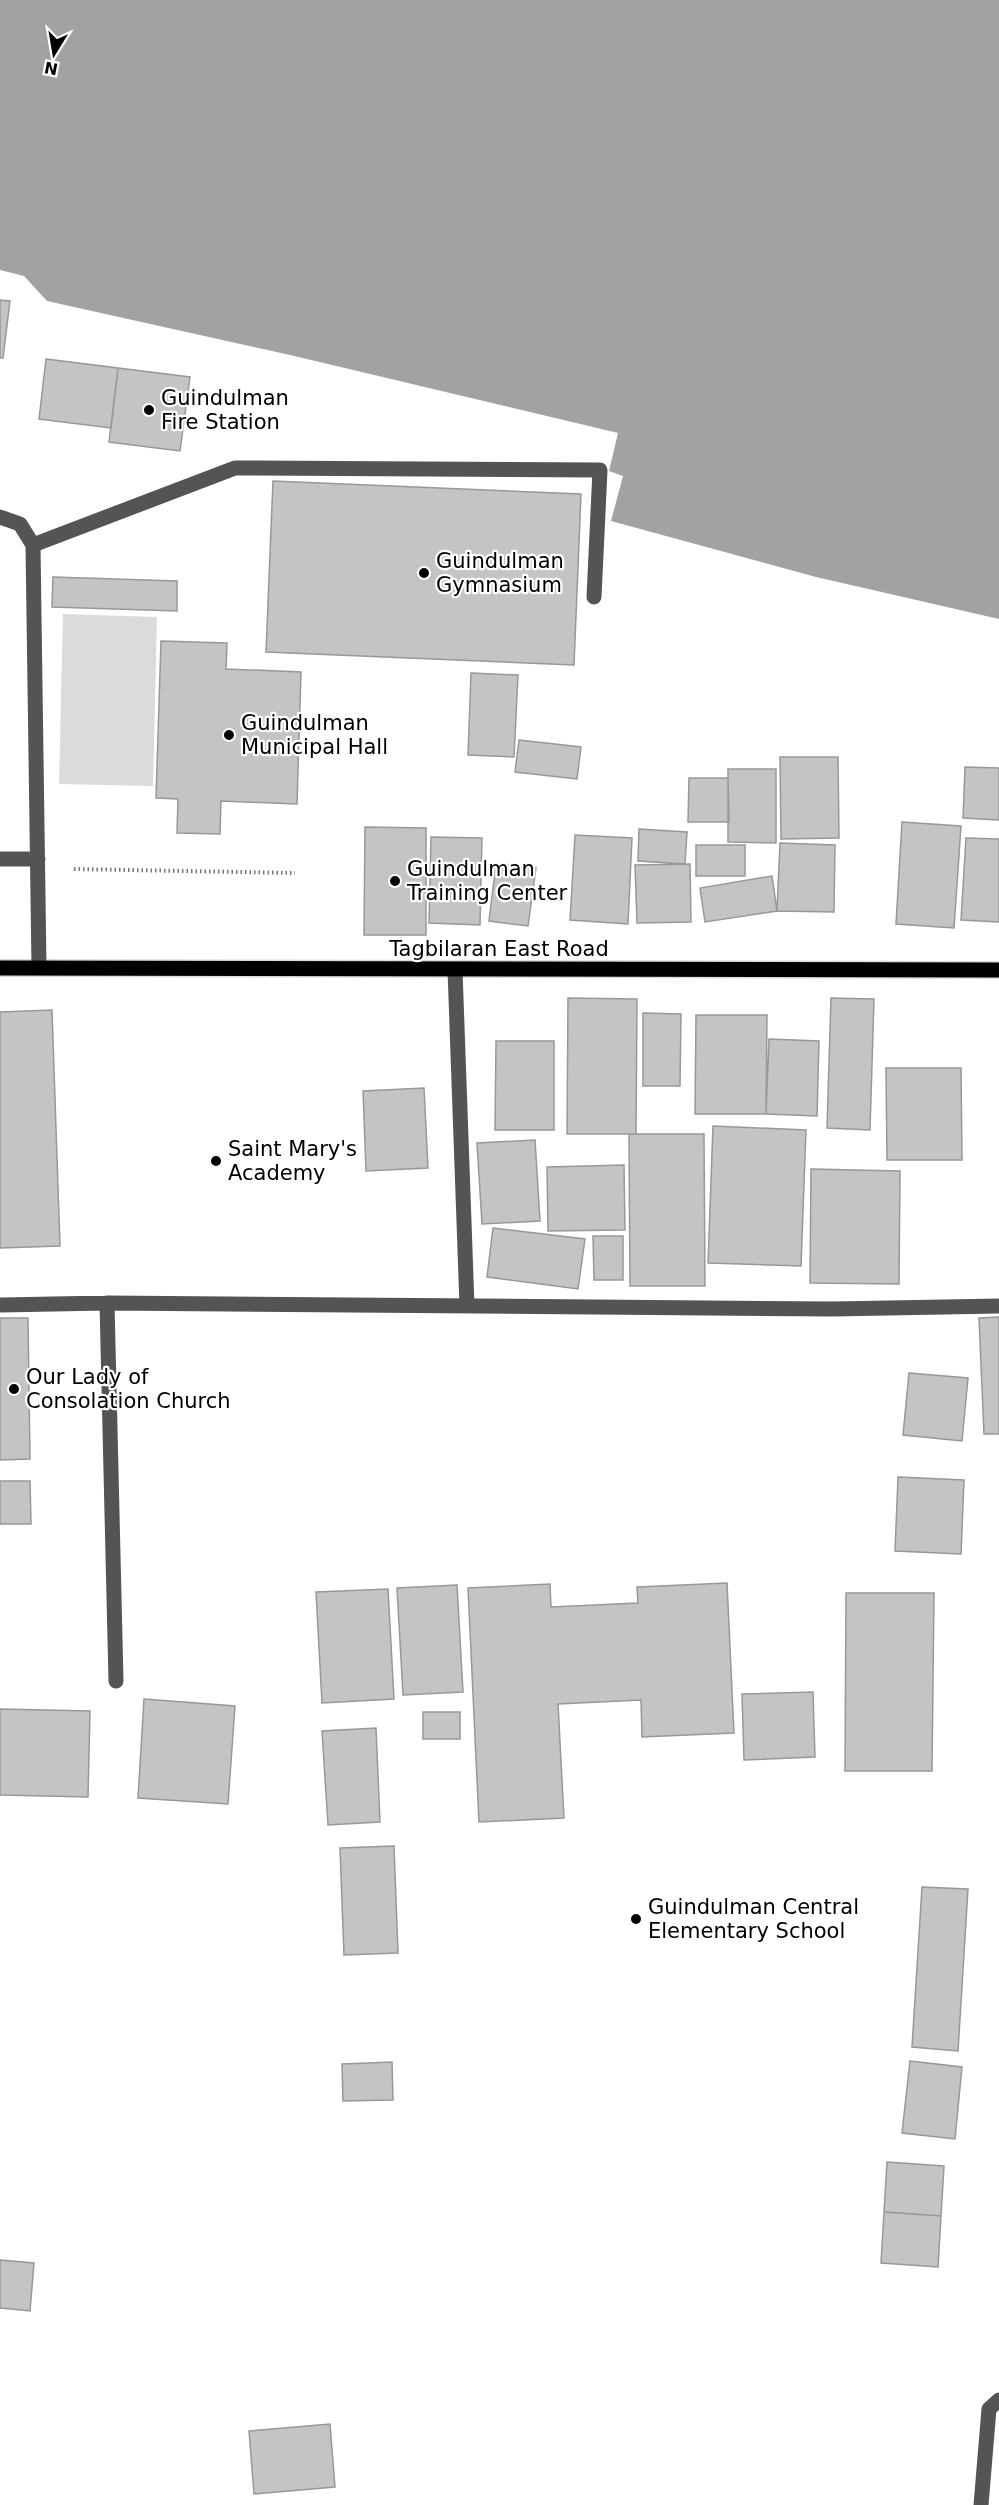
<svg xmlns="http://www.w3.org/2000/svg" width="999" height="2505" font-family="'DejaVu Sans',sans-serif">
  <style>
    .pitch { fill: #dbdbdb }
    .water { fill: #a2a2a2 }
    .building { fill: #c4c4c4; stroke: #989898; stroke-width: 1.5 }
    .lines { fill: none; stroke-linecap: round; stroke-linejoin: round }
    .major-casing { stroke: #dbdbdb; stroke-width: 18 }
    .path { stroke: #767676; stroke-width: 4; stroke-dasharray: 1.5 3; stroke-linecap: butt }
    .minor { stroke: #545454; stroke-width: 15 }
    .major { stroke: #000; stroke-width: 15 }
    .poi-dot { fill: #000; stroke: #fff; stroke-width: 2 }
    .labels { text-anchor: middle; stroke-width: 4.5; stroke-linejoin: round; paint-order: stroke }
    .poi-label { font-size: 21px; fill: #000; stroke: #fff; text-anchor: start }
    .street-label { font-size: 21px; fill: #000; stroke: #fff }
  </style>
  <rect width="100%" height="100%" fill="#fff"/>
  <!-- pitch -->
  <path class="pitch" d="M63,614L157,617L153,786L59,784Z"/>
  <!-- water -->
  <path class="water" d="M0,0H999V619L816,577L611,521L623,476L609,471L618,433L290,355L47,301L24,276L0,270Z"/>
  <!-- building -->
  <path class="building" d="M0,300L10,301L3,358H0Z
    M46,359L118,368L111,428L39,419Z
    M118,368L190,377L180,451L109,442Z
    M273,481L581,494L574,665L266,652Z
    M53,577L177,581V611L52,607Z
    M161,641L227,643L226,669L301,672L297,804L221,801L220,834L177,833L178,799L156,798Z
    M471,673L518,675L514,757L468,755Z
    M519,740L581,747L577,779L515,772Z
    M780,757H838L839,838L781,839Z
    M965,767L999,768V820L963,818Z
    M728,769H776V843L728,842Z
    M689,778H728L729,822H688Z
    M902,822L961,826L954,928L896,924Z
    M365,827L426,828V935H364Z
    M639,829L687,832L685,864L638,861Z
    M575,835L632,838L628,924L570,920Z
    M431,837L482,838L480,925L429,923Z
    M966,838L999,839V922L961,920Z
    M780,843L835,845L834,912L777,911Z
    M696,845H745V876H696Z
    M496,863L536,868L528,926L489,921Z
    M690,864L691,922L637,923L635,865Z
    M772,876L777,911L705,922L700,888Z
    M568,998L637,999L636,1134H567Z
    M831,998L874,999L870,1130L827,1128Z
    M52,1010L60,1246L0,1248V1012Z
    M643,1013L681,1014L680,1086H643Z
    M696,1015H767L766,1114H695Z
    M769,1039L819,1041L817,1116L766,1114Z
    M496,1041H554V1130H495Z
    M886,1068H961L962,1160H887Z
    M424,1088L428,1168L366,1171L363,1091Z
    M713,1126L806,1130L801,1266L708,1263Z
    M629,1134H704L705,1286H630Z
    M535,1140L540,1221L482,1224L477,1143Z
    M624,1165L625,1230L548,1231L547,1167Z
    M811,1169L900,1171L899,1284L810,1283Z
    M493,1228L585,1239L578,1289L487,1277Z
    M593,1236H623V1280H594Z
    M999,1317V1434H984L979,1318Z
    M0,1318H28L30,1459L0,1460Z
    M909,1373L968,1378L962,1441L903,1435Z
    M898,1477L964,1480L961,1554L895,1551Z
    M0,1481H30L31,1524H0Z
    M727,1583L734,1733L642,1737L641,1700L558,1704L564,1818L479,1822L468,1588L550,1584L551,1607L638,1603L637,1587Z
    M457,1585L463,1692L403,1695L397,1588Z
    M388,1589L394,1699L322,1703L316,1592Z
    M846,1593H934L932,1771H845Z
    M813,1692L815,1757L744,1760L742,1694Z
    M144,1699L235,1706L228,1804L138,1798Z
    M0,1709L90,1711L88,1797L0,1795Z
    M423,1712H460V1739H423Z
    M376,1728L380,1822L328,1825L322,1731Z
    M394,1846L398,1953L344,1955L340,1848Z
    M922,1887L968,1889L958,2051L912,2047Z
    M910,2061L962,2067L955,2139L902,2133Z
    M392,2062L393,2100L343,2101L342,2064Z
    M887,2162L944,2166L941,2216L884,2212Z
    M884,2212L941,2216L938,2267L881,2263Z
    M0,2260L34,2263L30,2311L0,2308Z
    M330,2424L335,2487L254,2494L249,2431Z"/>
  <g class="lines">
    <!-- major casing -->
    <g class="major-casing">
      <path id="major" d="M0,968L999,970"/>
    </g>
    <!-- path -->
    <path class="path" d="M74,869L295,873"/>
    <!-- minor -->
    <path class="minor" d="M0,517L20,524L33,545L39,967
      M33,545L235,468L600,470L594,597
      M0,859H38
      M455,970L467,1306
      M107,1303L116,1681
      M0,1305L107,1303L833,1309L999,1306
      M981,2505L989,2409L999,2400"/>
    <!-- major -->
    <use href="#major" class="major"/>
  </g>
  <!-- markers -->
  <g class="poi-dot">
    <circle cx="149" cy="410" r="6"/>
    <circle cx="424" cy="573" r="6"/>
    <circle cx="229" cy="735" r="6"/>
    <circle cx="395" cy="881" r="6"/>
    <circle cx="216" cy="1161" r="6"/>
    <circle cx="14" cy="1389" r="6"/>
    <circle cx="636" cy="1919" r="6"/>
  </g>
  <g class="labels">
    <!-- poi labels -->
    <g class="poi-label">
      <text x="161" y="405">Guindulman<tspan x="161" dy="24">Fire Station</tspan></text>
      <text x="436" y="568">Guindulman<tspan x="436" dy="24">Gymnasium</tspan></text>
      <text x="241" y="730">Guindulman<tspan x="241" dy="24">Municipal Hall</tspan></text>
      <text x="407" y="876">Guindulman<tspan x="407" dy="24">Training Center</tspan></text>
      <text x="228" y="1156">Saint Mary's<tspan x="228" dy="24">Academy</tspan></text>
      <text x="26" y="1384">Our Lady of<tspan x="26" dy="24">Consolation Church</tspan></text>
      <text x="648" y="1914">Guindulman Central<tspan x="648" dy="24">Elementary School</tspan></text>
    </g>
    <!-- street labels -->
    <g class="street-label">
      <text x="499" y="956">Tagbilaran East Road</text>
    </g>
  </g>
  <!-- north arrow -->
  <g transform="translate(54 54) rotate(191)" stroke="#ffffff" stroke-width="4.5" paint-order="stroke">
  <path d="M0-4.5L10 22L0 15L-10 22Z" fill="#000000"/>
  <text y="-9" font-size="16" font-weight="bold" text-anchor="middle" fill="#000000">N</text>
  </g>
</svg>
